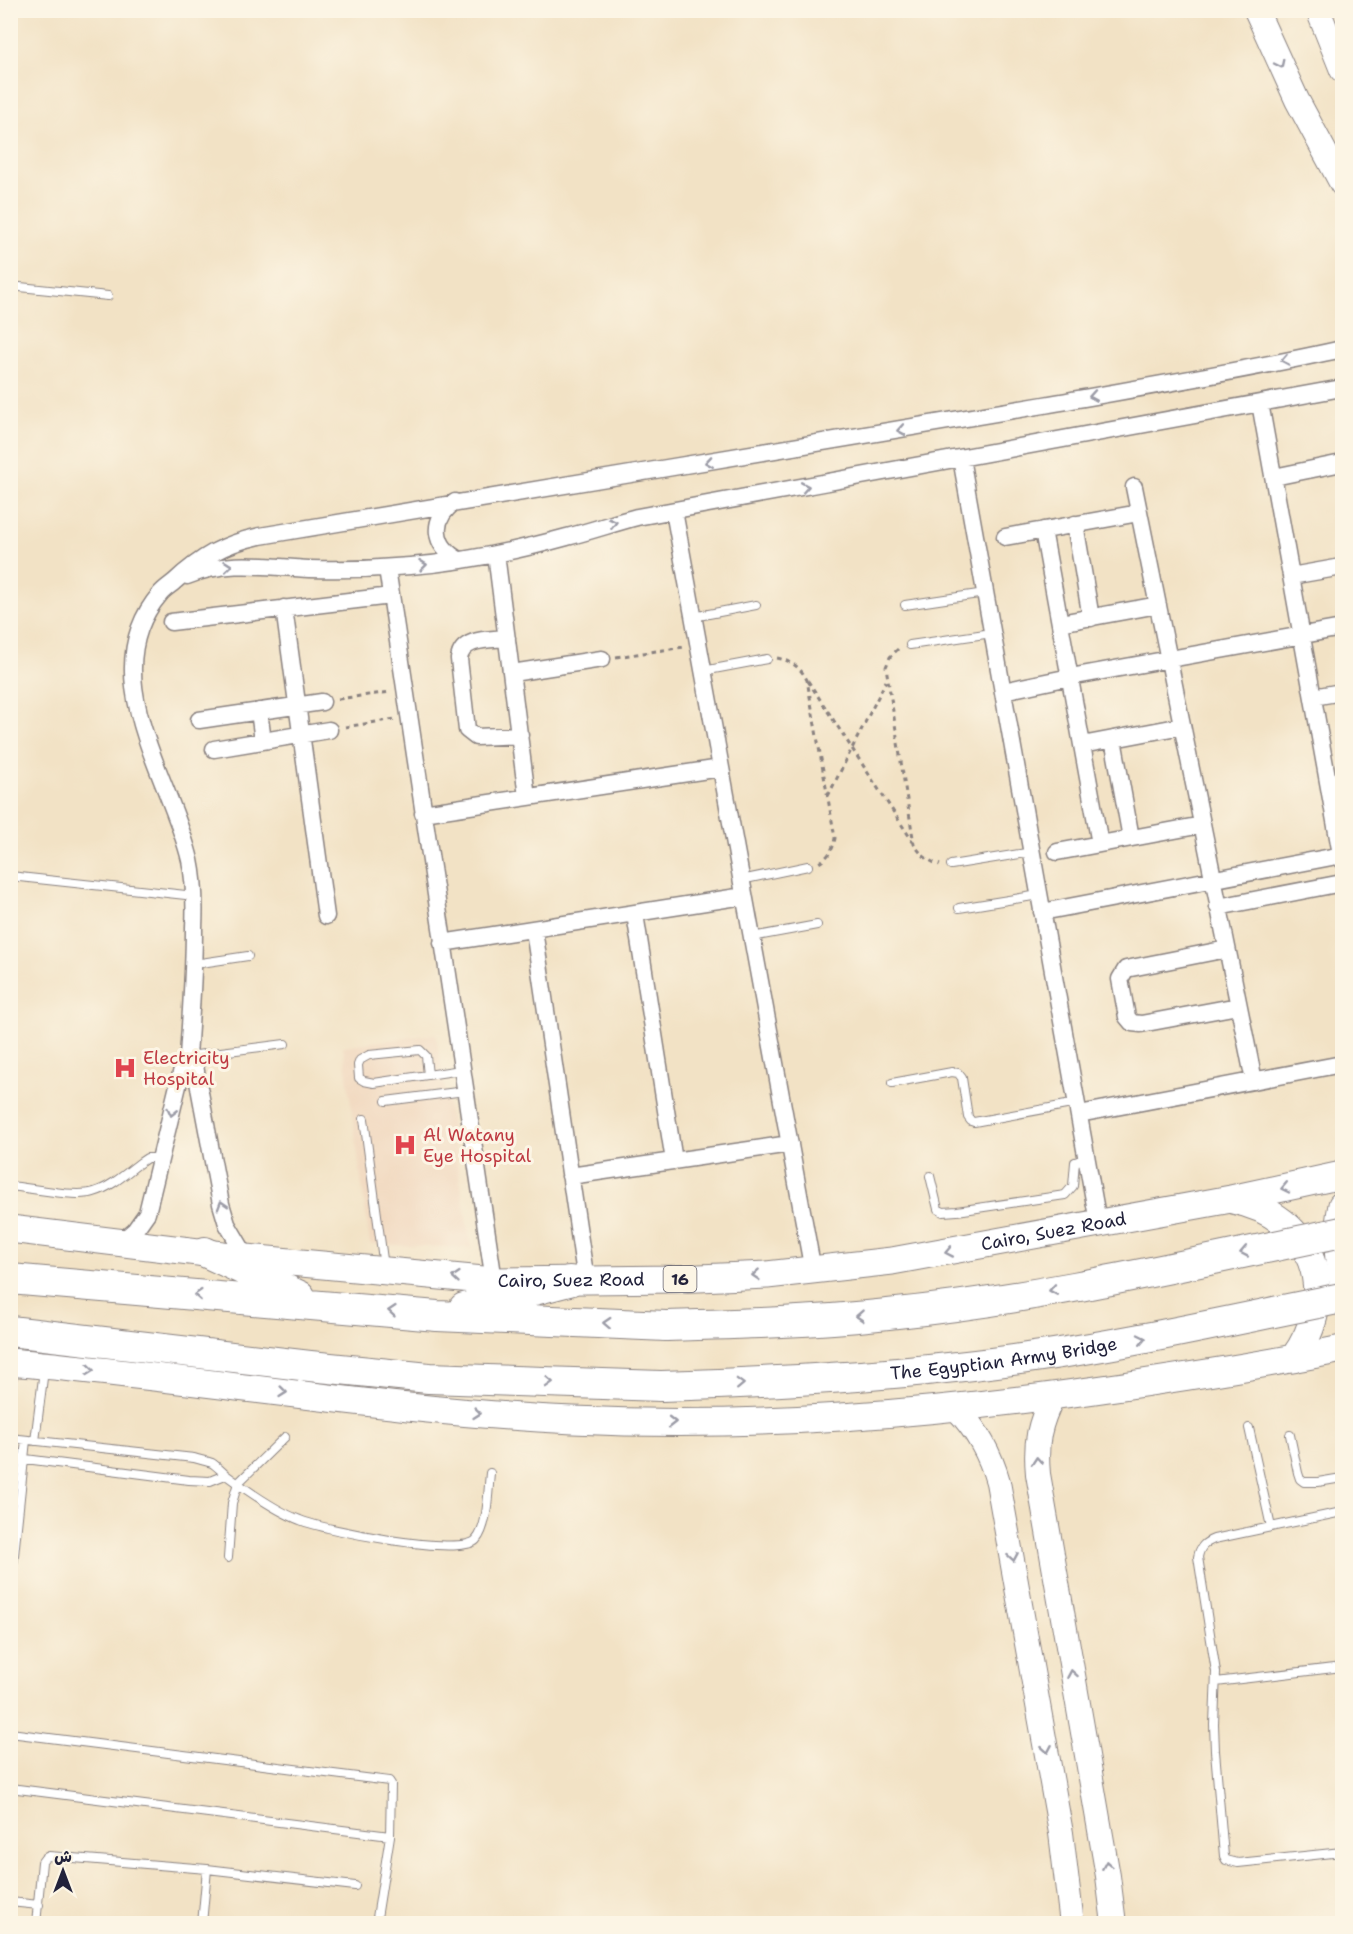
<svg xmlns="http://www.w3.org/2000/svg" width="1353" height="1934" font-family="'Shantell Sans','Playpen Sans Arabic',sans-serif">
  <style>
    .built { fill: #f0d6bc }
    .lines { fill: none; stroke-linecap: round; stroke-linejoin: round }
    .lane-casing { stroke: #8a8280; stroke-width: 10 }
    .street-casing { stroke: #8a8280; stroke-width: 19 }
    .secondary-casing { stroke: #8a8280; stroke-width: 26 }
    .primary-casing { stroke: #8a8280; stroke-width: 29 }
    .highway-casing { stroke: #8a8280; stroke-width: 32 }
    .path { stroke: #8a8280; stroke-width: 3; stroke-dasharray: 4.5 4.5; stroke-linecap: butt }
    .lane { stroke: #fff; stroke-width: 8 }
    .street { stroke: #fff; stroke-width: 16 }
    .secondary { stroke: #fff; stroke-width: 24 }
    .primary { stroke: #fff; stroke-width: 27 }
    .highway { stroke: #fff; stroke-width: 30 }
    .highway-bridge-casing { stroke: #8a8280; stroke-width: 32; stroke-linecap: butt }
    .highway-bridge { stroke: #fff; stroke-width: 30 }
    .oneway { stroke: #9c9ca7 }
    .labels { text-anchor: middle; stroke-width: 6; stroke-linejoin: round; paint-order: stroke }
    .shield { fill: #fcf5e5; stroke: #63616e; stroke-width: 1.5 }
    .shield-label { font-size: 16px; font-weight: bold; fill: #22223b }
    .health-label { font-size: 18px; fill: #be3a42; stroke: #fcf5e5; text-anchor: start }
    .street-label { font-size: 18px; fill: #22223b; stroke: #fcf5e5 }
  </style>
  <rect width="100%" height="100%" fill="#fcf5e5"/>
  <filter id="ink" filterUnits="userSpaceOnUse"><feTurbulence type="fractalNoise" baseFrequency=".0167" numOctaves="2"/><feDisplacementMap in="SourceGraphic" scale="12" xChannelSelector="R" yChannelSelector="G"/><feConvolveMatrix kernelMatrix="1 2 1 2 8 2 1 2 1" color-interpolation-filters="sRGB"/></filter>
  <filter id="wash" filterUnits="userSpaceOnUse"><feTurbulence type="fractalNoise" baseFrequency=".008" numOctaves="4" result="noise"/><feDisplacementMap in="SourceGraphic" scale="24" xChannelSelector="R" yChannelSelector="G"/><feGaussianBlur stdDeviation="1.35" result="paint"/><feColorMatrix in="noise" values="0 0 0 0 0 0 0 0 0 0 0 0 0 0 0 0 0 1.4 0 .05"/><feComposite in="paint" operator="in"/></filter>
  <g filter="url(#wash)">
    <rect width="100%" height="100%" fill="#f2e2c5"/>
    <!-- built -->
    <path class="built" d="M436,1034L471,1248L370,1244L343,1046Z"/>
  </g>
  <g filter="url(#ink)">
    <g class="lines">
      <!-- lane casing -->
      <g class="lane-casing">
        <path id="lane" d="M10,286L108,296
          M905,605L985,593
          M693,617L756,605
          M910,645L992,633
          M703,671L767,659
          M951,865L1032,852
          M10,876L195,896
          M741,880L808,866
          M959,908L1039,895
          M752,937L817,925
          M194,964L248,956
          M188,1056L285,1044
          M428,1075L426,1056L420,1050L369,1055L360,1060L358,1065L359,1078L364,1081L374,1083L461,1070
          M892,1083L952,1072L958,1073L962,1078L968,1117L971,1121L974,1122L1077,1103
          M386,1101L465,1091
          M364,1119L384,1267
          M930,1176L938,1209L943,1212L957,1211L1065,1195L1073,1186L1075,1162L1087,1158
          M10,1186C32,1188 75,1198 94,1192C112,1187 127,1172 141,1162L147,1158H161
          M10,1396L14,1365
          M1249,1428L1271,1527
          M1290,1435L1298,1473L1300,1479L1304,1482H1318L1342,1478
          M10,1438L194,1458C200,1460 207,1461 212,1463C217,1466 221,1471 226,1475C245,1489 278,1512 300,1520C324,1530 460,1557 476,1540C488,1527 488,1491 490,1473
          M35,1441L44,1370
          M10,1457L189,1480L210,1481L225,1475
          M1342,1512L1214,1539C1204,1543 1200,1547 1198,1557L1216,1672L1214,1724L1215,1751L1224,1856L1226,1860L1238,1863L1342,1852
          M228,1558L232,1503L238,1483L285,1437
          M10,1594L26,1440
          M1216,1682L1342,1667
          M10,1733L389,1781L391,1784L390,1836L376,1924
          M10,1788L390,1836
          M10,1902L39,1905
          M36,1924L42,1862L45,1858L49,1856L207,1869L355,1886
          M202,1924L207,1869"/>
      </g>
      <!-- street casing -->
      <g class="street-casing">
        <path id="street" d="M1260,403L1342,860
          M961,458L1098,1222
          M1274,477L1342,463
          M1134,487L1254,1081
          M455,502C430,519 433,546 459,560
          M674,511L813,1271
          M1075,524L1091,618
          M1043,530L1100,844
          M1005,537L1139,513
          M496,554L527,797
          M387,568L494,1281
          M187,576C229,559 266,567 309,569C343,570 376,569 410,566C463,562 516,551 567,537C591,531 614,523 637,517L1342,388
          M1291,576L1342,567
          M284,608L326,916
          M171,622L391,596
          M1060,623L1158,605
          M507,638C490,640 462,637 459,659L467,730L476,737L520,735
          M512,673L602,659
          M1003,691L1070,677L1342,628
          M1313,697L1342,692
          M259,711L263,741
          M199,720L322,702
          M1113,739L1131,838
          M1082,745L1182,726
          M214,749L329,730
          M423,813L721,768
          M1057,852L1202,825
          M1218,907L1342,883
          M1042,912L1342,855
          M635,914L674,1161
          M534,930L586,1281
          M442,943L744,896
          M1227,949L1126,969L1120,979L1127,1017L1132,1023L1141,1024L1238,1006
          M188,1056L191,1058L195,1066L221,1204L227,1224L247,1258
          M1079,1114L1342,1064
          M570,1176L790,1144
          M120,1243L135,1230L147,1213L182,1069L188,1056C191,1013 194,971 194,928C195,906 195,883 190,860C171,778 92,673 160,594C164,589 169,586 174,582C201,557 223,544 260,536C521,490 783,451 1044,405C1144,387 1244,371 1342,349"/>
      </g>
      <!-- secondary casing -->
      <g class="secondary-casing">
        <path id="secondary" d="M1256,10L1297,100L1342,184
          M1318,10L1342,70
          M1053,1396C1039,1424 1035,1442 1038,1474L1108,1876L1114,1924
          M956,1408C977,1430 990,1453 998,1482L1061,1833L1072,1924"/>
      </g>
      <!-- primary casing -->
      <g class="primary-casing">
        <g id="primary">
          <path d="M1233,1200C1314,1216 1341,1295 1293,1359"/>
          <path d="M1342,1205C1337,1230 1336,1252 1342,1277"/>
          <path id="s1" d="M10,1229L247,1258L494,1281L676,1279L767,1275L892,1261L1231,1199L1342,1175"/>
          <path d="M10,1362C198,1378 385,1411 573,1420C757,1429 941,1413 1123,1386C1197,1375 1270,1364 1342,1349"/>
        </g>
      </g>
      <!-- highway casing -->
      <g class="highway-casing">
        <path id="highway" d="M205,1252L300,1296
          M10,1279L437,1316L666,1326
          M464,1308L569,1281
          M10,1331L310,1366L429,1378L661,1386"/>
      </g>
      <!-- path -->
      <path class="path" d="M898,649L890,657L886,667L914,844C921,855 928,861 940,865
        M616,657L684,647
        M777,658C792,661 800,667 807,680L835,838C833,850 829,856 819,863
        M808,681L913,842
        M338,699L391,692
        M345,727L395,719
        M828,796L886,681"/>
      <!-- lane -->
      <use href="#lane" class="lane"/>
      <!-- street -->
      <use href="#street" class="street"/>
      <!-- secondary -->
      <use href="#secondary" class="secondary"/>
      <!-- primary -->
      <use href="#primary" class="primary"/>
      <!-- highway -->
      <use href="#highway" class="highway"/>
      <!-- highway-bridge casing -->
      <g class="highway-bridge-casing">
        <g id="highway-bridge">
          <path d="M666,1326C740,1324 814,1322 888,1314C1041,1299 1192,1263 1342,1232"/>
          <path id="s2" d="M661,1386C779,1382 896,1376 1013,1360C1124,1345 1233,1320 1342,1298"/>
        </g>
      </g>
      <!-- highway-bridge -->
      <use href="#highway-bridge" class="highway-bridge"/>
    </g>
    <!-- one-way arrows -->
    <defs><path id="oneway-chevron" d="M-2-3.5L2.5 0L-2 3.5" fill="none" stroke-width="1.6" stroke-linecap="round" stroke-linejoin="round" transform="scale(1.5)"/></defs>
    <g class="oneway">
      <use href="#oneway-chevron" transform="translate(1280 64) rotate(65)"/>
      <use href="#oneway-chevron" transform="translate(1285 360) rotate(169)"/>
      <use href="#oneway-chevron" transform="translate(1093 396) rotate(170)"/>
      <use href="#oneway-chevron" transform="translate(901 430) rotate(170)"/>
      <use href="#oneway-chevron" transform="translate(709 462) rotate(171)"/>
      <use href="#oneway-chevron" transform="translate(805 487) rotate(-10)"/>
      <use href="#oneway-chevron" transform="translate(613 523) rotate(-14)"/>
      <use href="#oneway-chevron" transform="translate(423 565) rotate(-6)"/>
      <use href="#oneway-chevron" transform="translate(228 566) rotate(-6)"/>
      <use href="#oneway-chevron" transform="translate(172 1112) rotate(103)"/>
      <use href="#oneway-chevron" transform="translate(1285 1188) rotate(168)"/>
      <use href="#oneway-chevron" transform="translate(222 1205) rotate(-107)"/>
      <use href="#oneway-chevron" transform="translate(949 1252) rotate(169)"/>
      <use href="#oneway-chevron" transform="translate(1244 1252) rotate(169)"/>
      <use href="#oneway-chevron" transform="translate(756 1275) rotate(176)"/>
      <use href="#oneway-chevron" transform="translate(456 1277) rotate(-175)"/>
      <use href="#oneway-chevron" transform="translate(1053 1290) rotate(170)"/>
      <use href="#oneway-chevron" transform="translate(198 1295) rotate(-176)"/>
      <use href="#oneway-chevron" transform="translate(392 1311) rotate(-175)"/>
      <use href="#oneway-chevron" transform="translate(860 1316) rotate(176)"/>
      <use href="#oneway-chevron" transform="translate(607 1323) rotate(-177)"/>
      <use href="#oneway-chevron" transform="translate(1142 1339) rotate(-12)"/>
      <use href="#oneway-chevron" transform="translate(90 1370) rotate(6)"/>
      <use href="#oneway-chevron" transform="translate(549 1382) rotate(2)"/>
      <use href="#oneway-chevron" transform="translate(740 1384) rotate(-2)"/>
      <use href="#oneway-chevron" transform="translate(283 1392) rotate(6)"/>
      <use href="#oneway-chevron" transform="translate(477 1413) rotate(6)"/>
      <use href="#oneway-chevron" transform="translate(672 1422)"/>
      <use href="#oneway-chevron" transform="translate(1037 1461) rotate(-94)"/>
      <use href="#oneway-chevron" transform="translate(1013 1557) rotate(80)"/>
      <use href="#oneway-chevron" transform="translate(1072 1674) rotate(-100)"/>
      <use href="#oneway-chevron" transform="translate(1047 1749) rotate(80)"/>
      <use href="#oneway-chevron" transform="translate(1107 1865) rotate(-100)"/>
    </g>
  </g>
  <!-- icons -->
  <defs>
    <g id="hospital-bare" transform="scale(1.8)"><path d="M-5-5h3v3.5h4V-5h3V5h-3V1.5h-4V5h-3Z" fill="#e0444e" stroke="#fcf5e5" stroke-width="2.5" paint-order="stroke"/></g>
  </defs>
  <g fill-rule="evenodd">
    <use href="#hospital-bare" x="125" y="1068"/>
    <use href="#hospital-bare" x="405" y="1145"/>
  </g>
  <g class="labels">
    <!-- shield labels -->
    <rect class="shield" x="663.5" y="1266" width="33" height="26" rx="4.5"/>
    <g class="shield-label">
      <text x="680" y="1285">16</text>
    </g>
    <!-- health labels -->
    <g class="health-label">
      <text x="143" y="1064">Electricity<tspan x="143" dy="21">Hospital</tspan></text>
      <text x="423" y="1141">Al Watany<tspan x="423" dy="21">Eye Hospital</tspan></text>
    </g>
    <!-- street labels -->
    <g class="street-label">
      <text dy="6" stroke="none"><textPath href="#s1" startOffset="1050">Cairo, Suez Road</textPath></text>
      <text dy="6" stroke="none"><textPath href="#s1" startOffset="564">Cairo, Suez Road</textPath></text>
      <text dy="6" stroke="none"><textPath href="#s2" startOffset="344">The Egyptian Army Bridge</textPath></text>
    </g>
  </g>
  <!-- margin -->
  <rect width="1353" height="1934" fill="none" stroke="#fcf5e5" stroke-width="36"/>
  <!-- north arrow -->
  <g transform="translate(63 1871)" stroke="#fcf5e5" stroke-width="4.5" paint-order="stroke">
  <path d="M0-4.5L10 22L0 15L-10 22Z" fill="#22223b"/>
  <text y="-9" font-size="16" font-weight="bold" text-anchor="middle" fill="#22223b">ش</text>
  </g>
</svg>
